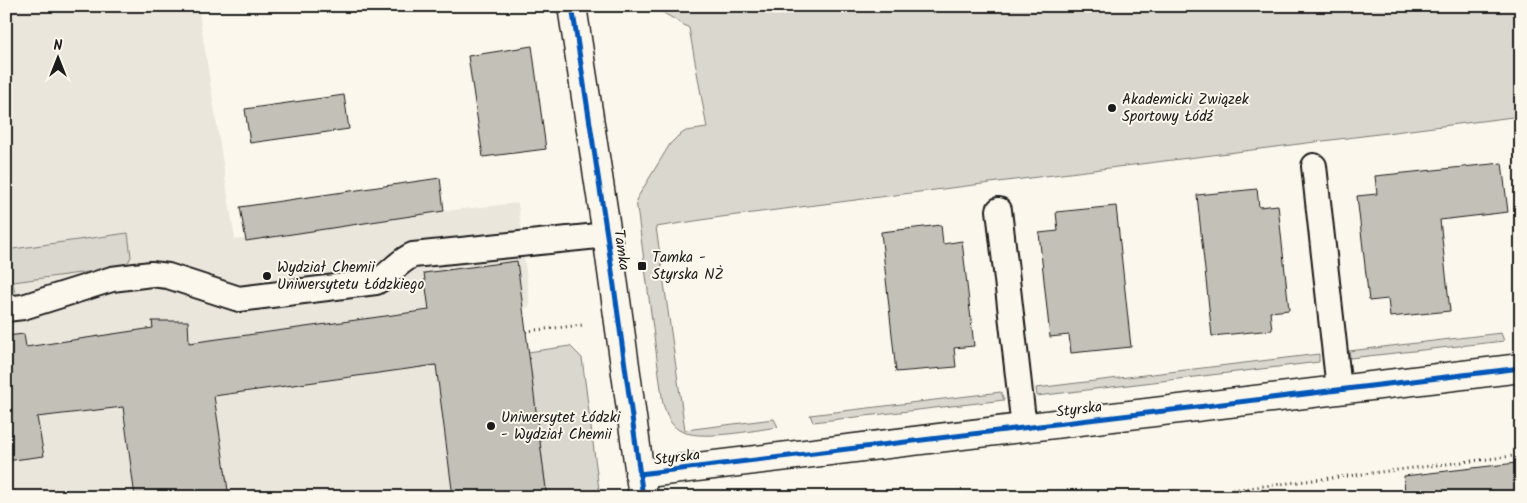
<svg xmlns="http://www.w3.org/2000/svg" width="1527" height="503" font-family="Kalam,sans-serif">
  <style>
    .built { fill: #eae6dc }
    .green { fill: #dad7ce; stroke: #7b7a75 }
    .building { fill: #c3c0b8; stroke: #1c1c1c }
    .lines { fill: none; stroke-linecap: round; stroke-linejoin: round }
    .lane-casing { stroke: #1c1c1c; stroke-width: 28 }
    .street-casing { stroke: #1c1c1c; stroke-width: 31 }
    .path { stroke: #1c1c1c; stroke-width: 3; stroke-dasharray: 1 4; stroke-linecap: butt }
    .lane { stroke: #fbf7ec; stroke-width: 24 }
    .street { stroke: #fbf7ec; stroke-width: 28 }
    .cycleway-casing { stroke: #fbf7ec; stroke-width: 8 }
    .cycleway { stroke: #0057b8; stroke-width: 5 }
    .poi-dot { fill: #1c1c1c; stroke: #fbf7ec; stroke-width: 2 }
    .labels { text-anchor: middle; stroke-width: 4; stroke-linejoin: round; paint-order: stroke }
    .poi-label { font-size: 15px; fill: #1c1c1c; stroke: #fbf7ec; text-anchor: start }
    .street-label { font-size: 15px; fill: #1c1c1c; stroke: #fbf7ec }
  </style>
  <rect width="100%" height="100%" fill="#fbf7ec"/>
  <filter id="ink" filterUnits="userSpaceOnUse"><feTurbulence type="fractalNoise" baseFrequency=".02" numOctaves="2"/><feDisplacementMap in="SourceGraphic" scale="10" xChannelSelector="R" yChannelSelector="G"/><feConvolveMatrix kernelMatrix="1 2 1 2 8 2 1 2 1" color-interpolation-filters="sRGB"/></filter>
  <g filter="url(#ink)">
    <!-- built -->
    <path class="built" d="M6,6H198L235,240L444,211L518,203L530,306L523,309L547,497H6Z"/>
    <!-- green -->
    <path class="green" d="M652,6H1521V116L721,217L656,227L685,430L774,419L778,427C755,430 698,442 679,430C669,424 667,414 663,404L636,200L670,144L678,136L686,131L707,128L689,28Z
      M128,233L131,257L125,267L13,282L15,295L6,296V250Z
      M1501,333L1504,341L1350,358L1349,351Z
      M570,346L582,358L600,497H547L528,352Z
      M1319,354V362L1037,396L1036,388Z
      M1001,392L1004,400L813,422L810,415Z"/>
    <!-- building -->
    <path class="building" d="M532,46L546,149L483,157L468,56Z
      M344,95L349,129L250,143L245,109Z
      M1502,163L1508,212L1440,220L1450,311L1390,317L1388,299L1369,301L1357,196L1377,194L1375,176Z
      M440,178L444,211L246,241L240,207Z
      M1257,189L1259,207L1278,205L1289,310L1270,312L1272,330L1212,336L1197,195Z
      M1116,206L1131,347L1071,353L1069,335L1050,337L1039,233L1058,231L1056,212Z
      M941,225L943,244L962,241L974,346L954,348L956,367L896,372L881,232Z
      M517,261L547,497H453L436,365L214,396L229,497H135L123,407L37,417L44,456L6,461V336L24,334L26,347L153,328L152,321H188L189,343L429,310L424,273Z
      M1516,463L1521,497H1405L1404,476Z"/>
    <g class="lines">
      <!-- lane casing -->
      <g class="lane-casing">
        <path id="lane" d="M1314,166L1339,389
          M999,210L1024,428
          M6,309L23,307L112,279L151,274L168,276L239,299L376,282C390,275 398,261 413,255L607,235"/>
      </g>
      <!-- street casing -->
      <g class="street-casing">
        <path id="street" d="M572,6L607,235L643,497
          M639,474L1521,368"/>
      </g>
      <!-- path -->
      <path class="path" d="M526,331L583,325
        M1198,494L1521,455
        M792,497L794,495"/>
      <!-- lane -->
      <use href="#lane" class="lane"/>
      <!-- street -->
      <use href="#street" class="street"/>
      <!-- cycleway casing -->
      <g class="cycleway-casing">
        <path id="cycleway" d="M572,6L607,235L643,497
          M639,474L1521,368"/>
      </g>
      <!-- cycleway -->
      <use href="#cycleway" class="cycleway"/>
    </g>
  </g>
  <!-- markers -->
  <g class="poi-dot">
    <circle cx="1112" cy="108" r="5"/>
    <rect x="637" y="261" width="10" height="10" rx="2.5"/>
    <circle cx="267" cy="276" r="5"/>
    <circle cx="491" cy="426" r="5"/>
  </g>
  <g class="labels">
    <!-- poi labels -->
    <g class="poi-label">
      <text x="1122" y="104">Akademicki Związek<tspan x="1122" dy="17">Sportowy Łódź</tspan></text>
      <text x="652" y="262">Tamka -<tspan x="652" dy="17">Styrska NŻ</tspan></text>
      <text x="277" y="272">Wydział Chemii<tspan x="277" dy="17">Uniwersytetu Łódzkiego</tspan></text>
      <text x="501" y="422">Uniwersytet Łódzki<tspan x="501" dy="17">- Wydział Chemii</tspan></text>
    </g>
    <!-- street labels -->
    <g class="street-label">
      <text transform="translate(622 250) rotate(82)" y="5">Tamka</text>
      <text transform="translate(1079 409) rotate(-7)" y="5">Styrska</text>
      <text transform="translate(677 457) rotate(-7)" y="5">Styrska</text>
    </g>
  </g>
  <!-- margin -->
  <rect width="1527" height="503" fill="none" stroke="#fbf7ec" stroke-width="25"/>
  <rect x="12" y="12" width="1502" height="478" fill="none" stroke="#1c1c1c" stroke-width="2" filter="url(#ink)"/>
  <!-- north arrow -->
  <g transform="translate(58 58)" stroke="#fbf7ec" stroke-width="4" paint-order="stroke">
  <path d="M0-4L9 19L0 12L-9 19Z" fill="#1c1c1c"/>
  <text y="-8" font-size="14" font-weight="bold" text-anchor="middle" fill="#1c1c1c">N</text>
  </g>
</svg>
